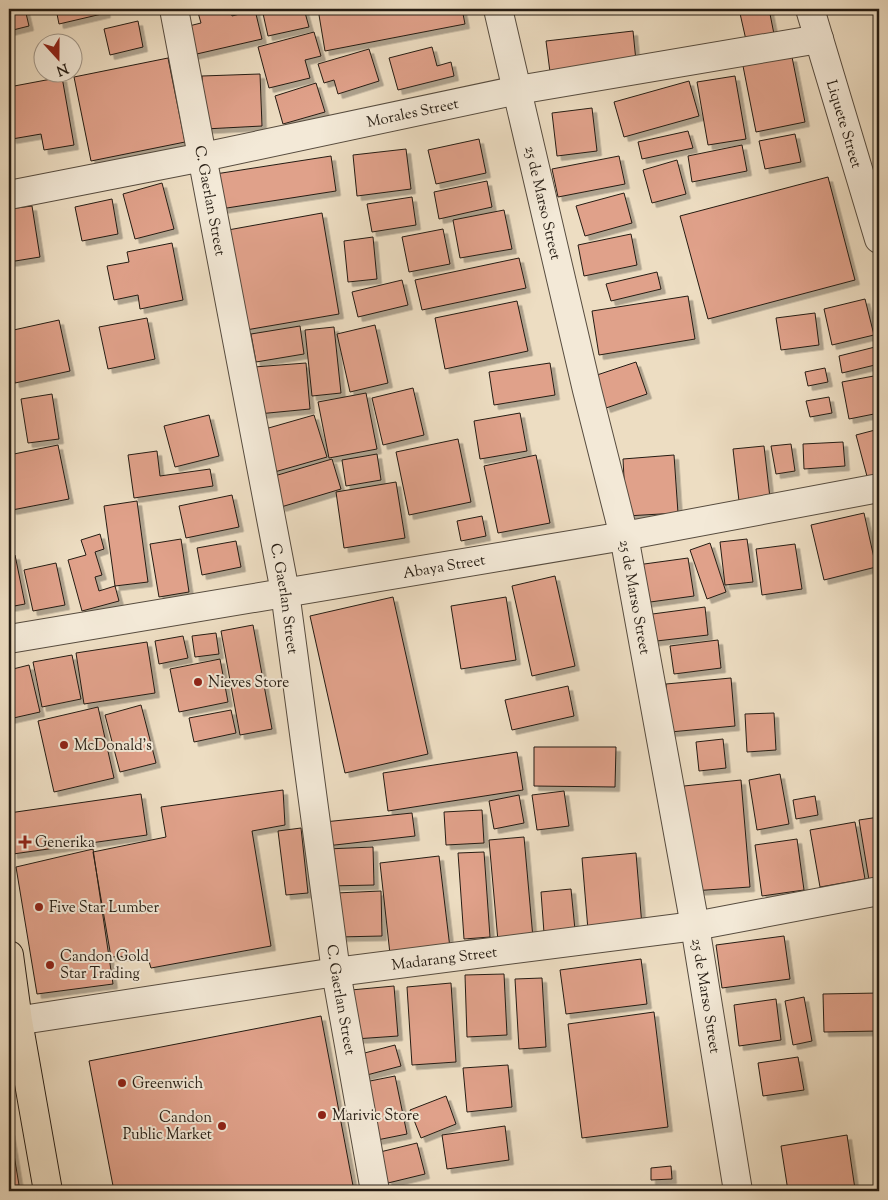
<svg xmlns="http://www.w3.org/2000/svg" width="888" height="1200" font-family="'Sorts Mill Goudy',serif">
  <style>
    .building { fill: #e0a18a; stroke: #251c13; filter: url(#shadow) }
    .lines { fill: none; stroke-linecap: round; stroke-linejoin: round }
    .minor-casing { stroke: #574c3f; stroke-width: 30 }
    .primary-casing { stroke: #251c13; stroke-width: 30 }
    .minor { stroke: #f3e9d7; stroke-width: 28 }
    .primary { stroke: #edddc2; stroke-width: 28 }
    .poi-dot { fill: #8f2418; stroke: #f3e9d7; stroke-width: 2 }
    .labels { text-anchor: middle; stroke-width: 4; stroke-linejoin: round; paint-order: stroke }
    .street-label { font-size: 15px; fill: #251c13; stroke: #f3e9d7 }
    .poi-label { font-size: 15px; fill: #251c13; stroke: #f3e9d7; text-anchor: start }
  </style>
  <defs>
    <filter id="shadow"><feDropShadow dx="4.5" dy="4.5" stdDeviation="0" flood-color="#0004"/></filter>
  </defs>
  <rect width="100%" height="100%" fill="#edddc2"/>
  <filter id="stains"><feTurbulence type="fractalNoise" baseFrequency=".004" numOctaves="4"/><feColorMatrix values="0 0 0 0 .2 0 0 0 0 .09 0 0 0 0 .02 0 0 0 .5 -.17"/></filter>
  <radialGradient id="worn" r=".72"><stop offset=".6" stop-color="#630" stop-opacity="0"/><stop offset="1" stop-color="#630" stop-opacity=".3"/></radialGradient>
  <!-- building -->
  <path class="building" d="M9,9H25L29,26L9,31Z
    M56,9H105L106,13L59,24Z
    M197,9H230L232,16L255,10L262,39L188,56L181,28L201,23Z
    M262,9H304L309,27L268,36Z
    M318,9H462L465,24L325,51Z
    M739,9H769L774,34L746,40Z
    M138,21L143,47L110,55L104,29Z
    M633,31L636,61L550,72L546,41Z
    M314,32L321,56L305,60L310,78L269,88L258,47Z
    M432,47L437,66L451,62L454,76L398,90L389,58Z
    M369,49L379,81L338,94L334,80L324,83L318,64Z
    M792,57L805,122L756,132L743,66Z
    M168,58L185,142L91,161L74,77Z
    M260,74L262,126L205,129L202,76Z
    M735,76L746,139L708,145L697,82Z
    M62,77L74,145L44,150L41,134L12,139L9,118V87Z
    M689,81L699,116L624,137L614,102Z
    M316,83L325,112L283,124L275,96Z
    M592,108L597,151L557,156L552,113Z
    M688,131L693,148L642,159L638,142Z
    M795,134L801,162L765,169L759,141Z
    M479,139L486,173L436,184L428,150Z
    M742,145L747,171L692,182L688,156Z
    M406,149L411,189L357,196L353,155Z
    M331,156L336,191L214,210L209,175Z
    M619,156L625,184L558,197L552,169Z
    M677,160L686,194L652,203L643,170Z
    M828,177L855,280L708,319L680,216Z
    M487,181L492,207L439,219L434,192Z
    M162,183L174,229L135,239L123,194Z
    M624,193L632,223L585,236L576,206Z
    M412,197L416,225L372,232L367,204Z
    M112,199L118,234L82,241L75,207Z
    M32,206L40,257L9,262V209Z
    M504,210L512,249L460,258L453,220Z
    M322,213L339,314L246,330L228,230Z
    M443,229L450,264L409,272L402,237Z
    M631,234L637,265L584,276L578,245Z
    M373,237L377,279L348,282L344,241Z
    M172,243L183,300L140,309L138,295L114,300L107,266L129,262L127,252Z
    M519,258L526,288L422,310L415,280Z
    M657,272L661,289L611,301L606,284Z
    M402,280L408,305L358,317L352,292Z
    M688,296L695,339L599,355L592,311Z
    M865,299L874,335L832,345L824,309Z
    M517,301L528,351L445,369L435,318Z
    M815,313L819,345L781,350L776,318Z
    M147,318L155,359L108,369L99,327Z
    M59,320L70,371L15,383L9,351V331Z
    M375,325L388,383L350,392L337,334Z
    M300,326L304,354L256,362L251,334Z
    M334,327L341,393L312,396L305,330Z
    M879,346V364L842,373L839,356Z
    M636,362L647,394L606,408L594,376Z
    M306,363L310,409L258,414L254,367Z
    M550,363L555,395L494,405L489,372Z
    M825,368L828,382L808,386L805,372Z
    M879,375V413L849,419L842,382Z
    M413,388L424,435L383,445L372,398Z
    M366,393L377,449L329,458L318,402Z
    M52,394L59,439L28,443L21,399Z
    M829,397L832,413L810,417L806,401Z
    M520,413L527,451L480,459L474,421Z
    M209,415L219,456L175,467L164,426Z
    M314,415L327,457L271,473L258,431Z
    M879,429V477L868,480L856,435Z
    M458,439L471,502L409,515L396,452Z
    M843,442L845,466L804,469L803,444Z
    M791,444L795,471L776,474L771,446Z
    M58,445L69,499L12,510L9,494V455Z
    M764,446L770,498L739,501L733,449Z
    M157,451L160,476L210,469L213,486L134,498L128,455Z
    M377,454L381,480L346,486L342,460Z
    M536,455L550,523L498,533L484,466Z
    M674,455L678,513L626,516L623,459Z
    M332,459L341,489L281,507L271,477Z
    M396,482L405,538L344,548L336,492Z
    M232,495L239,527L186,538L179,506Z
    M137,501L148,582L115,586L104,506Z
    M864,513L876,567L824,580L811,525Z
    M482,516L486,536L461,541L457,521Z
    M100,534L104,549L95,552L102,575L95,577L99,591L115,586L119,601L82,611L68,560L86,555L81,540Z
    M181,539L189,592L159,597L150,544Z
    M747,539L753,582L725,585L720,542Z
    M236,541L241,567L202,575L197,548Z
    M710,543L726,592L707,599L690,550Z
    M795,544L802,589L762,595L756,549Z
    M15,555L25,604L9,607V556Z
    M688,558L694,596L643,603L637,565Z
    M56,563L65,605L33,611L24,570Z
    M555,576L575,666L532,676L512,586Z
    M393,597L428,754L345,773L310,616Z
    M506,597L516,660L461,669L451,606Z
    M705,607L708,635L648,642L645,615Z
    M253,625L272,729L240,735L221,631Z
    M216,633L219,654L195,657L192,636Z
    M183,636L188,658L159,664L155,641Z
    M718,640L721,668L674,674L670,646Z
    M147,642L155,693L84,704L76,653Z
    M72,655L81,699L42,707L33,662Z
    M220,659L228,702L179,712L170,669Z
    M29,665L40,712L9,719V670Z
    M731,678L735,726L670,732L666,684Z
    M568,686L574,716L512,730L505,700Z
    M141,705L156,763L120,772L105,715Z
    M98,707L114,778L54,792L38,721Z
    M231,710L236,733L194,742L189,718Z
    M774,713L776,750L747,752L745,714Z
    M723,739L726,768L699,771L696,742Z
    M534,747H616L615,787L534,786Z
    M517,752L523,790L388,811L383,773Z
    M780,774L789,824L757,830L749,780Z
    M741,780L750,887L692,891L684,786Z
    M283,790L285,825L252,831L271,946L151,968L147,955L111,957L93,852L166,837L161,807Z
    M564,791L569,826L537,830L532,795Z
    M141,794L147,835L13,854L9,813Z
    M519,795L524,823L494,829L489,801Z
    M815,796L818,815L796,819L793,800Z
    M482,810L484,843L446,845L444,812Z
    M412,813L415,836L326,846L324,822Z
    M879,817V884L870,886L859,820Z
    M855,822L865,879L820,887L810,830Z
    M301,828L308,893L286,895L278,831Z
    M524,837L533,938L498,941L489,840Z
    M797,839L804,890L762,896L755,845Z
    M373,847L374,885L328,886L327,849Z
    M93,849L113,984L37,994L16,867Z
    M484,852L490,937L464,939L458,853Z
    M636,853L642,926L588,930L582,858Z
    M439,856L450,948L390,954L380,863Z
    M571,889L575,930L544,933L541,892Z
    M381,891L382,936L338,937L336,893Z
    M784,936L790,979L722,988L716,945Z
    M641,959L647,1004L566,1014L560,970Z
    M504,974L507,1035L467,1037L465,975Z
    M542,978L546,1047L519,1049L515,979Z
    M451,983L456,1062L412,1065L407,987Z
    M394,986L398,1036L355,1039L351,990Z
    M879,993V1031L824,1032L823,994Z
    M804,997L812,1041L793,1045L785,1001Z
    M776,999L781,1040L739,1046L734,1005Z
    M654,1012L668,1127L582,1138L568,1024Z
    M321,1016L354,1191H114L89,1061Z
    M395,1045L401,1066L363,1076L357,1055Z
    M798,1057L804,1090L763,1096L758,1063Z
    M508,1065L512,1107L467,1112L463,1068Z
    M395,1076L407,1134L372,1141L360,1083Z
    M446,1096L456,1124L421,1138L410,1110Z
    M505,1126L509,1160L447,1169L442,1135Z
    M9,1131H10L19,1185L9,1186Z
    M847,1135L855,1189L839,1191H788L781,1146Z
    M417,1143L425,1174L388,1183L380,1152Z
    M671,1166L672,1179L651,1180V1168Z
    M678,1186L679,1191H647Z"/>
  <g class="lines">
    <!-- minor casing -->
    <g class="minor-casing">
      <g id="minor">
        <path id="s1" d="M174,9L285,592L336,972L375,1191"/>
        <path id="s2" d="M498,9L587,390L624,536L695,926L738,1191"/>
        <path id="s3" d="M810,9L879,239"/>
        <path id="s4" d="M9,195L203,157L518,90L819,39"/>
        <path id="s5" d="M9,639L624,536L879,488"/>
        <path id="s6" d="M9,1022L336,972L695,926L879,891"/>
      </g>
    </g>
    <!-- primary casing -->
    <g class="primary-casing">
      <path id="primary" d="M9,955L18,1021L48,1191"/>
    </g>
    <!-- minor -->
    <use href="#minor" class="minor"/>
    <!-- primary -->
    <use href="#primary" class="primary"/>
  </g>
  <!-- markers -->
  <g class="poi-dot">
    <circle cx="198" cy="682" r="5"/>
    <circle cx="64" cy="745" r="5"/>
    <path d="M22.5 834.5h5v5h5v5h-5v5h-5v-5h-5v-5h5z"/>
    <circle cx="39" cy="907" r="5"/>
    <circle cx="50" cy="965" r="5"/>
    <circle cx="122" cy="1083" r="5"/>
    <circle cx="322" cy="1115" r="5"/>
    <circle cx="222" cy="1126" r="5"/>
  </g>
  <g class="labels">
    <!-- street labels -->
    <g class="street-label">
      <text dy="5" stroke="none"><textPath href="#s4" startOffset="412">Morales Street</textPath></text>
      <text dy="5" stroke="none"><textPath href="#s3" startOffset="120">Liquete Street</textPath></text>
      <text dy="5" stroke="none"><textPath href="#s1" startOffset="195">C. Gaerlan Street</textPath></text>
      <text dy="5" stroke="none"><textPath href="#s2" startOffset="199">25 de Marso Street</textPath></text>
      <text dy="5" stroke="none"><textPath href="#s5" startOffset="441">Abaya Street</textPath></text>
      <text dy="5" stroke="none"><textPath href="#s2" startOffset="604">25 de Marso Street</textPath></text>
      <text dy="5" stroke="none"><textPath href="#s1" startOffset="600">C. Gaerlan Street</textPath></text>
      <text dy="5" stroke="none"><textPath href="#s6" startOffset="440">Madarang Street</textPath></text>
      <text dy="5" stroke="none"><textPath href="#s2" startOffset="1009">25 de Marso Street</textPath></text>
      <text dy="5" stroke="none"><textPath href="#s1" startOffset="1005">C. Gaerlan Street</textPath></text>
    </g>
    <!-- poi labels -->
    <g class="poi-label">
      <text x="208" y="687">Nieves Store</text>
      <text x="74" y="750">McDonald's</text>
      <text x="35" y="847">Generika</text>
      <text x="49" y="912">Five Star Lumber</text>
      <text x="60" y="961">Candon Gold<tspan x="60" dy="17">Star Trading</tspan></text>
      <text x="132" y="1088">Greenwich</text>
      <text x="332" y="1120">Marivic Store</text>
      <text x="212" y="1122" text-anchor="end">Candon<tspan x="212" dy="17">Public Market</tspan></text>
    </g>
  </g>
  <!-- margin -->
  <rect width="888" height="1200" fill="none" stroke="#edddc2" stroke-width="30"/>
  <rect x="10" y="10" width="868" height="1180" fill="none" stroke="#251c13" stroke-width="2.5"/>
  <rect x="15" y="15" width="858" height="1170" fill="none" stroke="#251c13"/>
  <!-- north arrow -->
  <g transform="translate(58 58) rotate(159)"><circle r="24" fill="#f3e9d7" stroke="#a19789"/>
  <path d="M0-4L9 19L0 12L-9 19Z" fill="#8f2418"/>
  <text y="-8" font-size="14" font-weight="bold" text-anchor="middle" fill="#251c13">N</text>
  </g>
  <rect width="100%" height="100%" filter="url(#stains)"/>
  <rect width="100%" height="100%" fill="url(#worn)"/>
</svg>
